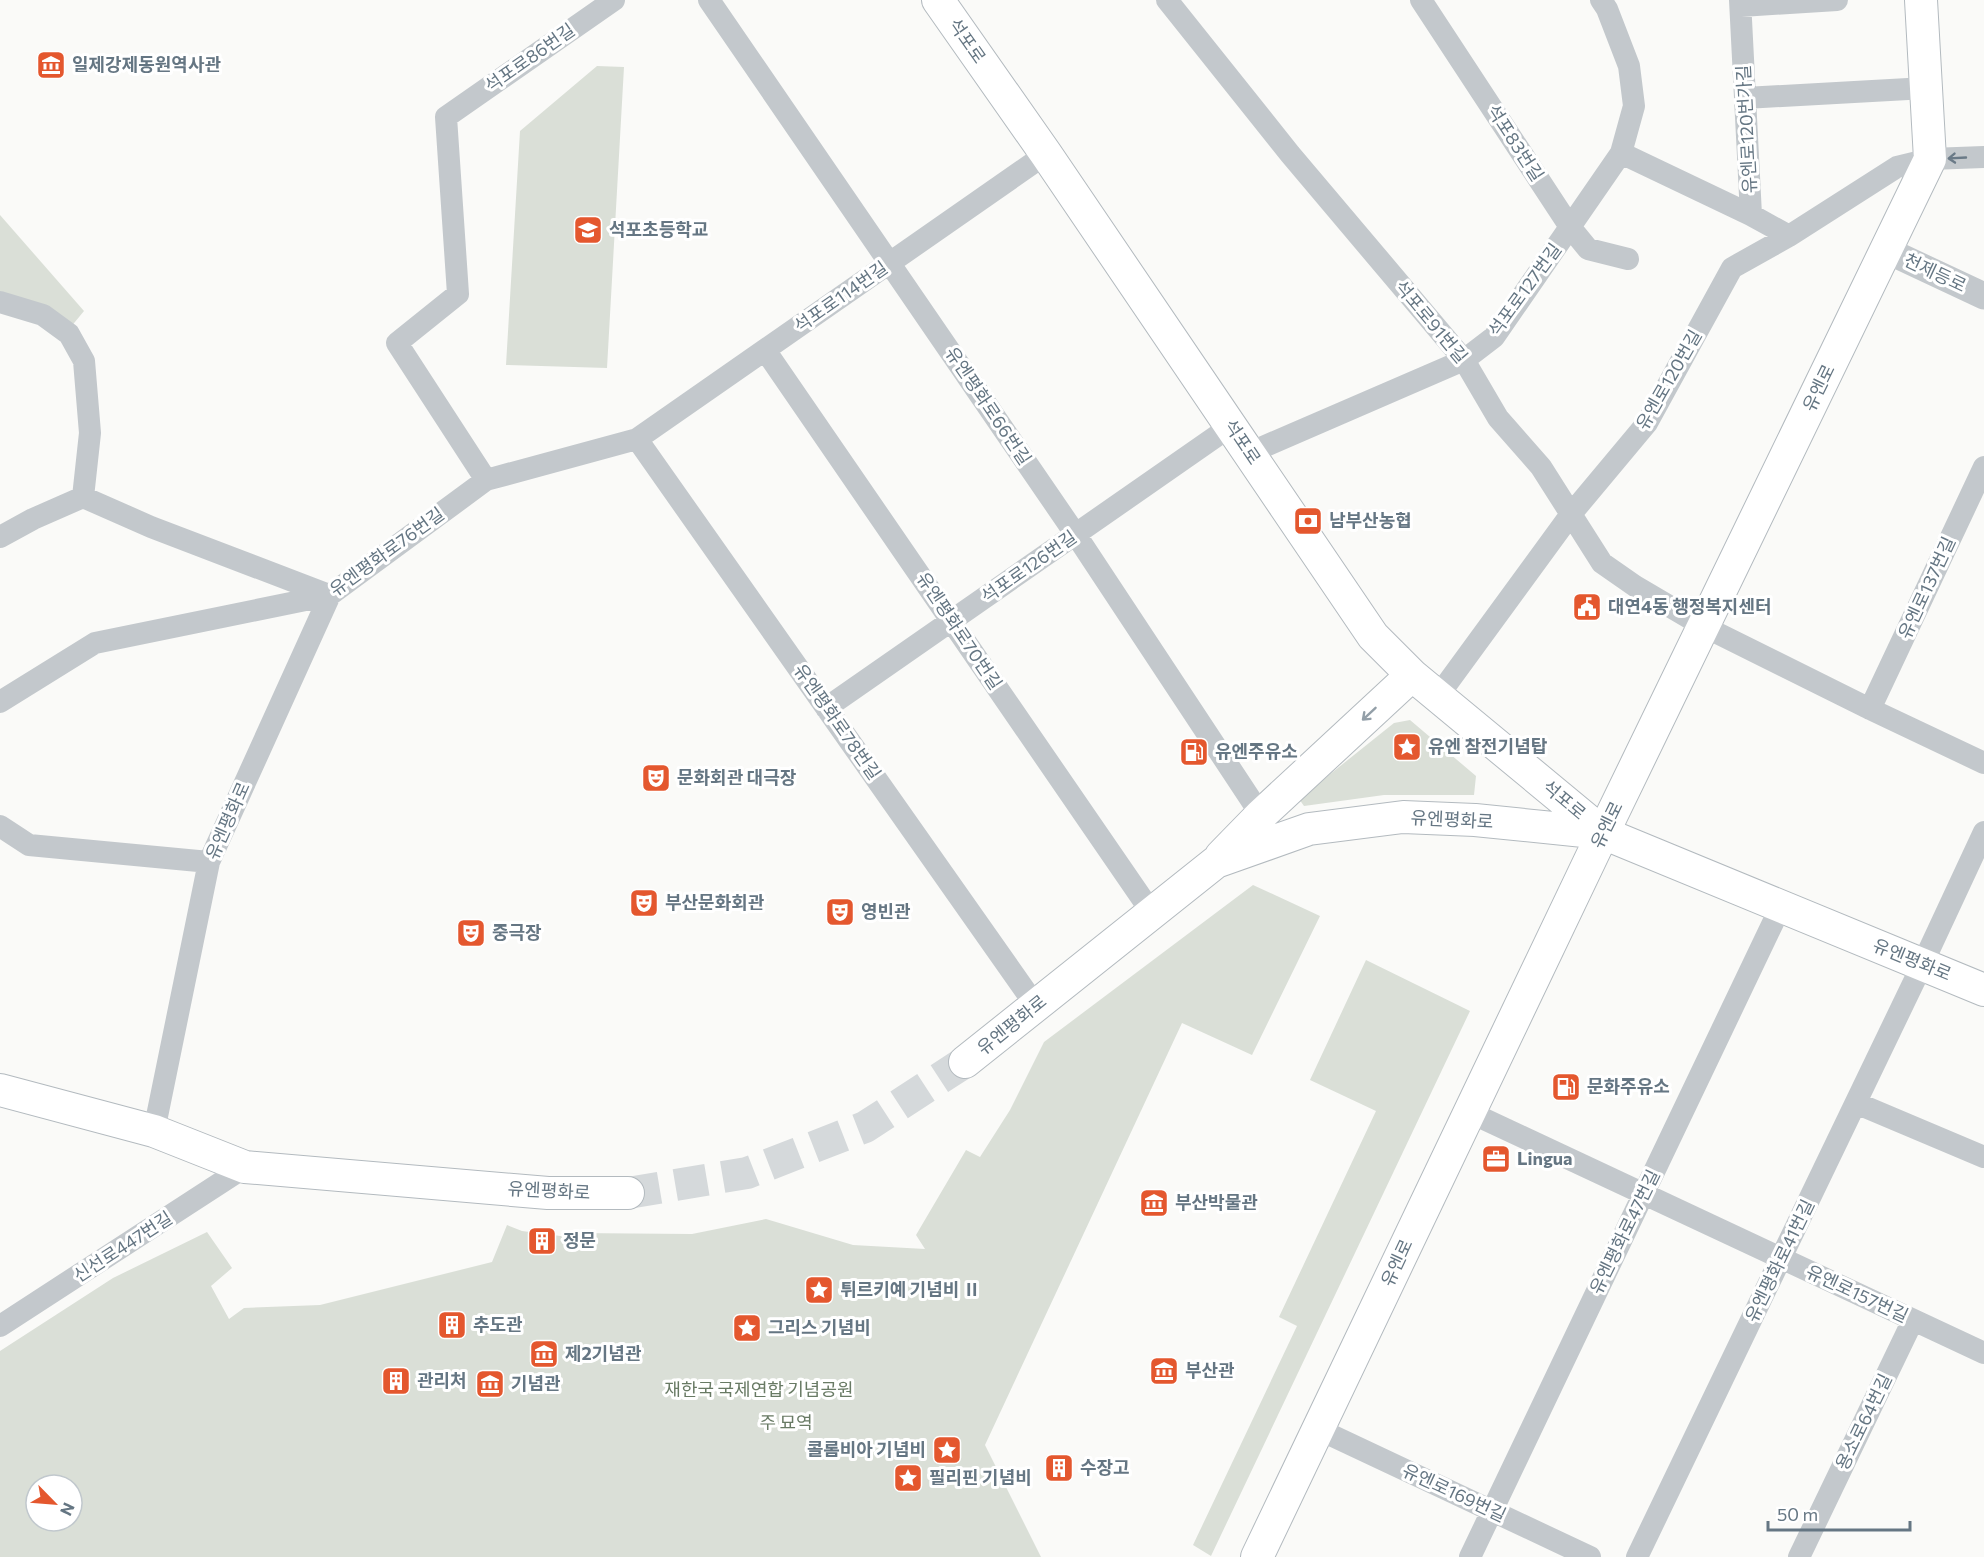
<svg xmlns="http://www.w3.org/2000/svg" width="1984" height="1557" font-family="Commissioner,'Noto Sans KR',sans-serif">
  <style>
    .green { fill: #dadfd7; fill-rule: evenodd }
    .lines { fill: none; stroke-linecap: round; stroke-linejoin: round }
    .secondary-tunnel { stroke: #d5d9db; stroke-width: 32; stroke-dasharray: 32 16; stroke-linecap: butt }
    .secondary-casing { stroke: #b3babf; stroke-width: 34 }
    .minor { stroke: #c3c8cc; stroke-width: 22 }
    .tertiary { stroke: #c3c8cc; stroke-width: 27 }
    .secondary { stroke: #fff; stroke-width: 32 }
    .oneway { stroke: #6a7a87 }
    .oneway2 { stroke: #939fa8 }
    .labels { text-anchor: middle; stroke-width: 6; stroke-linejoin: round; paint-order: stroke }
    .street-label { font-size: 18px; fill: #657683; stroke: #fff }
    .poi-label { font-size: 18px; font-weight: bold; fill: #657683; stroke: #fff; text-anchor: start }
    .park-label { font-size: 18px; fill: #687a64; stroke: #fff }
  </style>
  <rect width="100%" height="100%" fill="#fafaf8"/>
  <!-- green -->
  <path class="green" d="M597,66L624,67L607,368L506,365L520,131Z
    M0,215L84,311L70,328L0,294Z
    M1410,720L1476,776L1474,795H1384L1304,806L1299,799L1394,723Z
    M1253,885L1320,916L1252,1055L1182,1023L985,1445L1041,1557H0V1351L113,1278L207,1232L232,1268L211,1286L229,1319L244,1308L320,1305L492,1262L507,1225L522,1231L568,1237L574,1233L692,1234L766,1219L853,1245L925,1249L916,1235L966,1150L980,1157L1010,1110L1044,1042ZM36,1485H72V1521H36Z
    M1366,960L1470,1011L1211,1556L1193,1545L1297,1326L1279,1317L1376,1111L1310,1080Z"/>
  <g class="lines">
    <!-- secondary-tunnel -->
    <path class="secondary-tunnel" d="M628,1193L747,1173L865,1127L965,1062"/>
    <!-- secondary casing -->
    <g class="secondary-casing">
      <path id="secondary" d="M938,0L1046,154L1373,636L1412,675L1603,833
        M1221,856L1261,815L1412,675
        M965,1062L1216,862L1309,829L1403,817L1475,820L1603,833L1984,990
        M0,1090L154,1131L245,1167L548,1193H628
        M1257,1557L1603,833L1930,159L1921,0"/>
    </g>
    <!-- minor -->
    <path class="minor" d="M709,0L1076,535L1261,815
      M1167,0L1290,154L1464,360L1498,418L1541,467L1602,563L1635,586L1703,626L1870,709L1984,763
      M1421,0L1570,227L1588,249L1628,259
      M1740,0L1751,215
      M1741,6L1837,0
      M1745,98L1926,88
      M1621,153L1751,215L1789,236
      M0,302L43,315L69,334L84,361L90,433L83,497
      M765,350L1152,913
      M637,439L1036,1006
      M1249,453L1464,360L1494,337L1621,153L1634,106L1629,66L1607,9L1601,0
      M486,480L397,343L458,294L446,117L614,0
      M83,497L151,527L329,595
      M0,537L33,519L83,497
      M1438,696L1571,514L1647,423L1732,268L1789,236L1897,167L1930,159L1984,157
      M0,702L95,643L330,595L486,480L637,439L1046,154
      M826,708L1231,426
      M1870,709L1984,467
      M0,826L29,845L209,862
      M1856,1103L1984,1157
      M1469,1112L1984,1353
      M154,1131L209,862L330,595
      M0,1326L245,1167
      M1318,1429L1590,1557
      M1470,1557L1781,906
      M1637,1557L1922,965L1984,832
      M1799,1557L1913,1320"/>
    <!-- tertiary -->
    <path class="tertiary" d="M1886,250L1984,296"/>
    <!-- secondary -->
    <use href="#secondary" class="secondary"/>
  </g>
  <!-- one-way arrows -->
  <defs><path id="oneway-shaft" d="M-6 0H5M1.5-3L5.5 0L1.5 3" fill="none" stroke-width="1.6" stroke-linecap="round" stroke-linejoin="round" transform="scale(1.5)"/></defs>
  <use class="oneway" href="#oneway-shaft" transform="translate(1957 158) rotate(177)"/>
  <use class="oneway2" href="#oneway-shaft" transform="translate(1369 714) rotate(137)"/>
  <!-- icons -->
  <defs>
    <g id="museum-square" transform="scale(1.5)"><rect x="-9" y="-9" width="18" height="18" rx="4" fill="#e4572e" stroke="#fff"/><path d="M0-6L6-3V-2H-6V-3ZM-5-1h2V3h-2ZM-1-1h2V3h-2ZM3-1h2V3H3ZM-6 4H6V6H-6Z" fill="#fff"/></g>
    <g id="school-square" transform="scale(1.5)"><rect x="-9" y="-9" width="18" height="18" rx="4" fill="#e4572e" stroke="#fff"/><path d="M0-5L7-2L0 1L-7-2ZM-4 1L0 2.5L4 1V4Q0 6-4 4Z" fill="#fff"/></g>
    <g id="bank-square" transform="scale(1.5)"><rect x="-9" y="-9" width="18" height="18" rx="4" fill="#e4572e" stroke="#fff"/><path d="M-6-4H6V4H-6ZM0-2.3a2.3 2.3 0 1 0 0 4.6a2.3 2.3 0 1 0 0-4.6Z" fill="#fff"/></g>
    <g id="civic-square" transform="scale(1.5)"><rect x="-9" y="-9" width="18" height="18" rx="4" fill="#e4572e" stroke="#fff"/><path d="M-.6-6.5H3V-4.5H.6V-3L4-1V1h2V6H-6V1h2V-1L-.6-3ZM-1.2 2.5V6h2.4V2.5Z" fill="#fff"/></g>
    <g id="sight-square" transform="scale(1.5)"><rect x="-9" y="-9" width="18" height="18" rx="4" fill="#e4572e" stroke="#fff"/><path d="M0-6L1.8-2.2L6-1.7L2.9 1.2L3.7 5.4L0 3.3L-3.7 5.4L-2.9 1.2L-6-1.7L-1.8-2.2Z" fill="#fff"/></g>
    <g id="fuel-square" transform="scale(1.5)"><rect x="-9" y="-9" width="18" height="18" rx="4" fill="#e4572e" stroke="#fff"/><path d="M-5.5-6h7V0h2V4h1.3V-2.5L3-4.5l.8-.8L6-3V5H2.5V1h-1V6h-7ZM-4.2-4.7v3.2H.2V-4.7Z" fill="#fff"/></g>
    <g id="theatre-square" transform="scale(1.5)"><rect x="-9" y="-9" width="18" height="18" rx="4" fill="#e4572e" stroke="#fff"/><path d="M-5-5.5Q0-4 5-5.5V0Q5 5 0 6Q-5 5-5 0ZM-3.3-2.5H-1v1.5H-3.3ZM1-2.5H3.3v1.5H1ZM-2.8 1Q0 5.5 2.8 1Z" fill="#fff"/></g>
    <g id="office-square" transform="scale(1.5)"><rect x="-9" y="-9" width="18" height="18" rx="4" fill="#e4572e" stroke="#fff"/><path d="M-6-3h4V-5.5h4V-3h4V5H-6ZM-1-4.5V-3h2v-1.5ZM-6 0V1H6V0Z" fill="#fff"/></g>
    <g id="building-square" transform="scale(1.5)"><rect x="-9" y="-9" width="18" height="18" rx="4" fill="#e4572e" stroke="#fff"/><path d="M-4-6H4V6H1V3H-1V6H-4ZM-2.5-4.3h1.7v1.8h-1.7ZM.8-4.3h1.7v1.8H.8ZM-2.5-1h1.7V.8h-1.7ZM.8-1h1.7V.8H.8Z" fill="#fff"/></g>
  </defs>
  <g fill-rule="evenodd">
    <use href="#museum-square" x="51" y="65"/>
    <use href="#school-square" x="588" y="230"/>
    <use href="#bank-square" x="1308" y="521"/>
    <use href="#civic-square" x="1587" y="607"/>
    <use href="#sight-square" x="1407" y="747"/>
    <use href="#fuel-square" x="1194" y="752"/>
    <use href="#theatre-square" x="656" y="778"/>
    <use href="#theatre-square" x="644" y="903"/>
    <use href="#theatre-square" x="840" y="912"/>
    <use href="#theatre-square" x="471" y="933"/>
    <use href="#fuel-square" x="1566" y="1087"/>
    <use href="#office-square" x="1496" y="1159"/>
    <use href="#museum-square" x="1154" y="1203"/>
    <use href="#building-square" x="542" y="1241"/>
    <use href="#sight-square" x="819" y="1290"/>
    <use href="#building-square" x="452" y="1325"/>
    <use href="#sight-square" x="747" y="1328"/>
    <use href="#museum-square" x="544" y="1354"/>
    <use href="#museum-square" x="1164" y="1371"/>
    <use href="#building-square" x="396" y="1381"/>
    <use href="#museum-square" x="490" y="1384"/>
    <use href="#sight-square" x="947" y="1450"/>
    <use href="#building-square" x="1059" y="1468"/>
    <use href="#sight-square" x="908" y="1478"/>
  </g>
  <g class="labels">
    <!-- street labels -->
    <g class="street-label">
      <text transform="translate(967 41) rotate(55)" y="6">석포로</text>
      <text transform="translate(530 58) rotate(-35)" y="6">석포로86번길</text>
      <text transform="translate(1747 129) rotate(-93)" y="6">유엔로120번가길</text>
      <text transform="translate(1515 143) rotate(57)" y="6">석포83번길</text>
      <text transform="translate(1935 273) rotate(25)" y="6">천제등로</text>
      <text transform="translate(1525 290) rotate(-54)" y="6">석포로127번길</text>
      <text transform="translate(841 297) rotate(-35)" y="6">석포로114번길</text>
      <text transform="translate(1431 322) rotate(50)" y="6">석포로91번길</text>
      <text transform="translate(1669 380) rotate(-60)" y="6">유엔로120번길</text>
      <text transform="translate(1819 388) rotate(-64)" y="6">유엔로</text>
      <text transform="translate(988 406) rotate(56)" y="6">유엔평화로66번길</text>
      <text transform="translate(1242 442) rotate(56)" y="6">석포로</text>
      <text transform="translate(387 552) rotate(-36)" y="6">유엔평화로76번길</text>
      <text transform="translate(1029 567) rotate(-35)" y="6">석포로126번길</text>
      <text transform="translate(1927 588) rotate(-65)" y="6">유엔로137번길</text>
      <text transform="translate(959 631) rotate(56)" y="6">유엔평화로70번길</text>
      <text transform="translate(837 722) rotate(55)" y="6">유엔평화로78번길</text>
      <text transform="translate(1564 800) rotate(40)" y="6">석포로</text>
      <text transform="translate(1452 820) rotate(3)" y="6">유엔평화로</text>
      <text transform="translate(228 821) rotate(-66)" y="6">유엔평화로</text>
      <text transform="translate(1607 825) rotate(-64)" y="6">유엔로</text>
      <text transform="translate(1912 960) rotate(22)" y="6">유엔평화로</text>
      <text transform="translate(1012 1025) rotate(-39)" y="6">유엔평화로</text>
      <text transform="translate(549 1191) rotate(3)" y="6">유엔평화로</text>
      <text transform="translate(1625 1232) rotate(-64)" y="6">유엔평화로47번길</text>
      <text transform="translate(123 1247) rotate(-33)" y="6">신선로447번길</text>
      <text transform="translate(1780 1261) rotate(-64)" y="6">유엔평화로41번길</text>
      <text transform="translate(1397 1263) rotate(-65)" y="6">유엔로</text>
      <text transform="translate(1857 1294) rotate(25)" y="6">유엔로157번길</text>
      <text transform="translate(1864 1422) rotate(-64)" y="6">용소로64번길</text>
      <text transform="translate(1454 1493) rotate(25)" y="6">유엔로169번길</text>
    </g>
    <!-- poi labels -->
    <g class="poi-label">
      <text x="72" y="71">일제강제동원역사관</text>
      <text x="609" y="236">석포초등학교</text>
      <text x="1329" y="527">남부산농협</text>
      <text x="1608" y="613">대연4동 행정복지센터</text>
      <text x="1428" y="753">유엔 참전기념탑</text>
      <text x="1215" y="758">유엔주유소</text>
      <text x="677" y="784">문화회관 대극장</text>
      <text x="665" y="909">부산문화회관</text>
      <text x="861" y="918">영빈관</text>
      <text x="492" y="939">중극장</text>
      <text x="1587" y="1093">문화주유소</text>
      <text x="1517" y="1165">Lingua</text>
      <text x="1175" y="1209">부산박물관</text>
      <text x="563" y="1247">정문</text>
      <text x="840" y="1296">튀르키예 기념비 Ⅱ</text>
      <text x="473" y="1331">추도관</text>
      <text x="768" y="1334">그리스 기념비</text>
      <text x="565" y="1360">제2기념관</text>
      <text x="1185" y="1377">부산관</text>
      <text x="417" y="1387">관리처</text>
      <text x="511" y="1390">기념관</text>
      <text x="926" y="1456" text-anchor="end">콜롬비아 기념비</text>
      <text x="1080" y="1474">수장고</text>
      <text x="929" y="1484">필리핀 기념비</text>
    </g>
    <!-- park labels -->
    <g class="park-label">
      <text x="759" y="1396">재한국 국제연합 기념공원</text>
      <text x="786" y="1429">주 묘역</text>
    </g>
  </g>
  <!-- north arrow -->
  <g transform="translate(54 1503) rotate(115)"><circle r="28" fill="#ffffff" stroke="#c1c8cd" stroke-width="1.5"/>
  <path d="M0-4.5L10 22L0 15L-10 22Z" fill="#e4572e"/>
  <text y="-9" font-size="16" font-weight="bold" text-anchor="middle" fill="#657683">N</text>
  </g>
  <!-- scale -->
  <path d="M1768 1521v9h142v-9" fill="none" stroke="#657683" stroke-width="3"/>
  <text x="1777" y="1521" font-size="18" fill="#657683" stroke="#ffffff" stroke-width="4.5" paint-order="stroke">50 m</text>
</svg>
